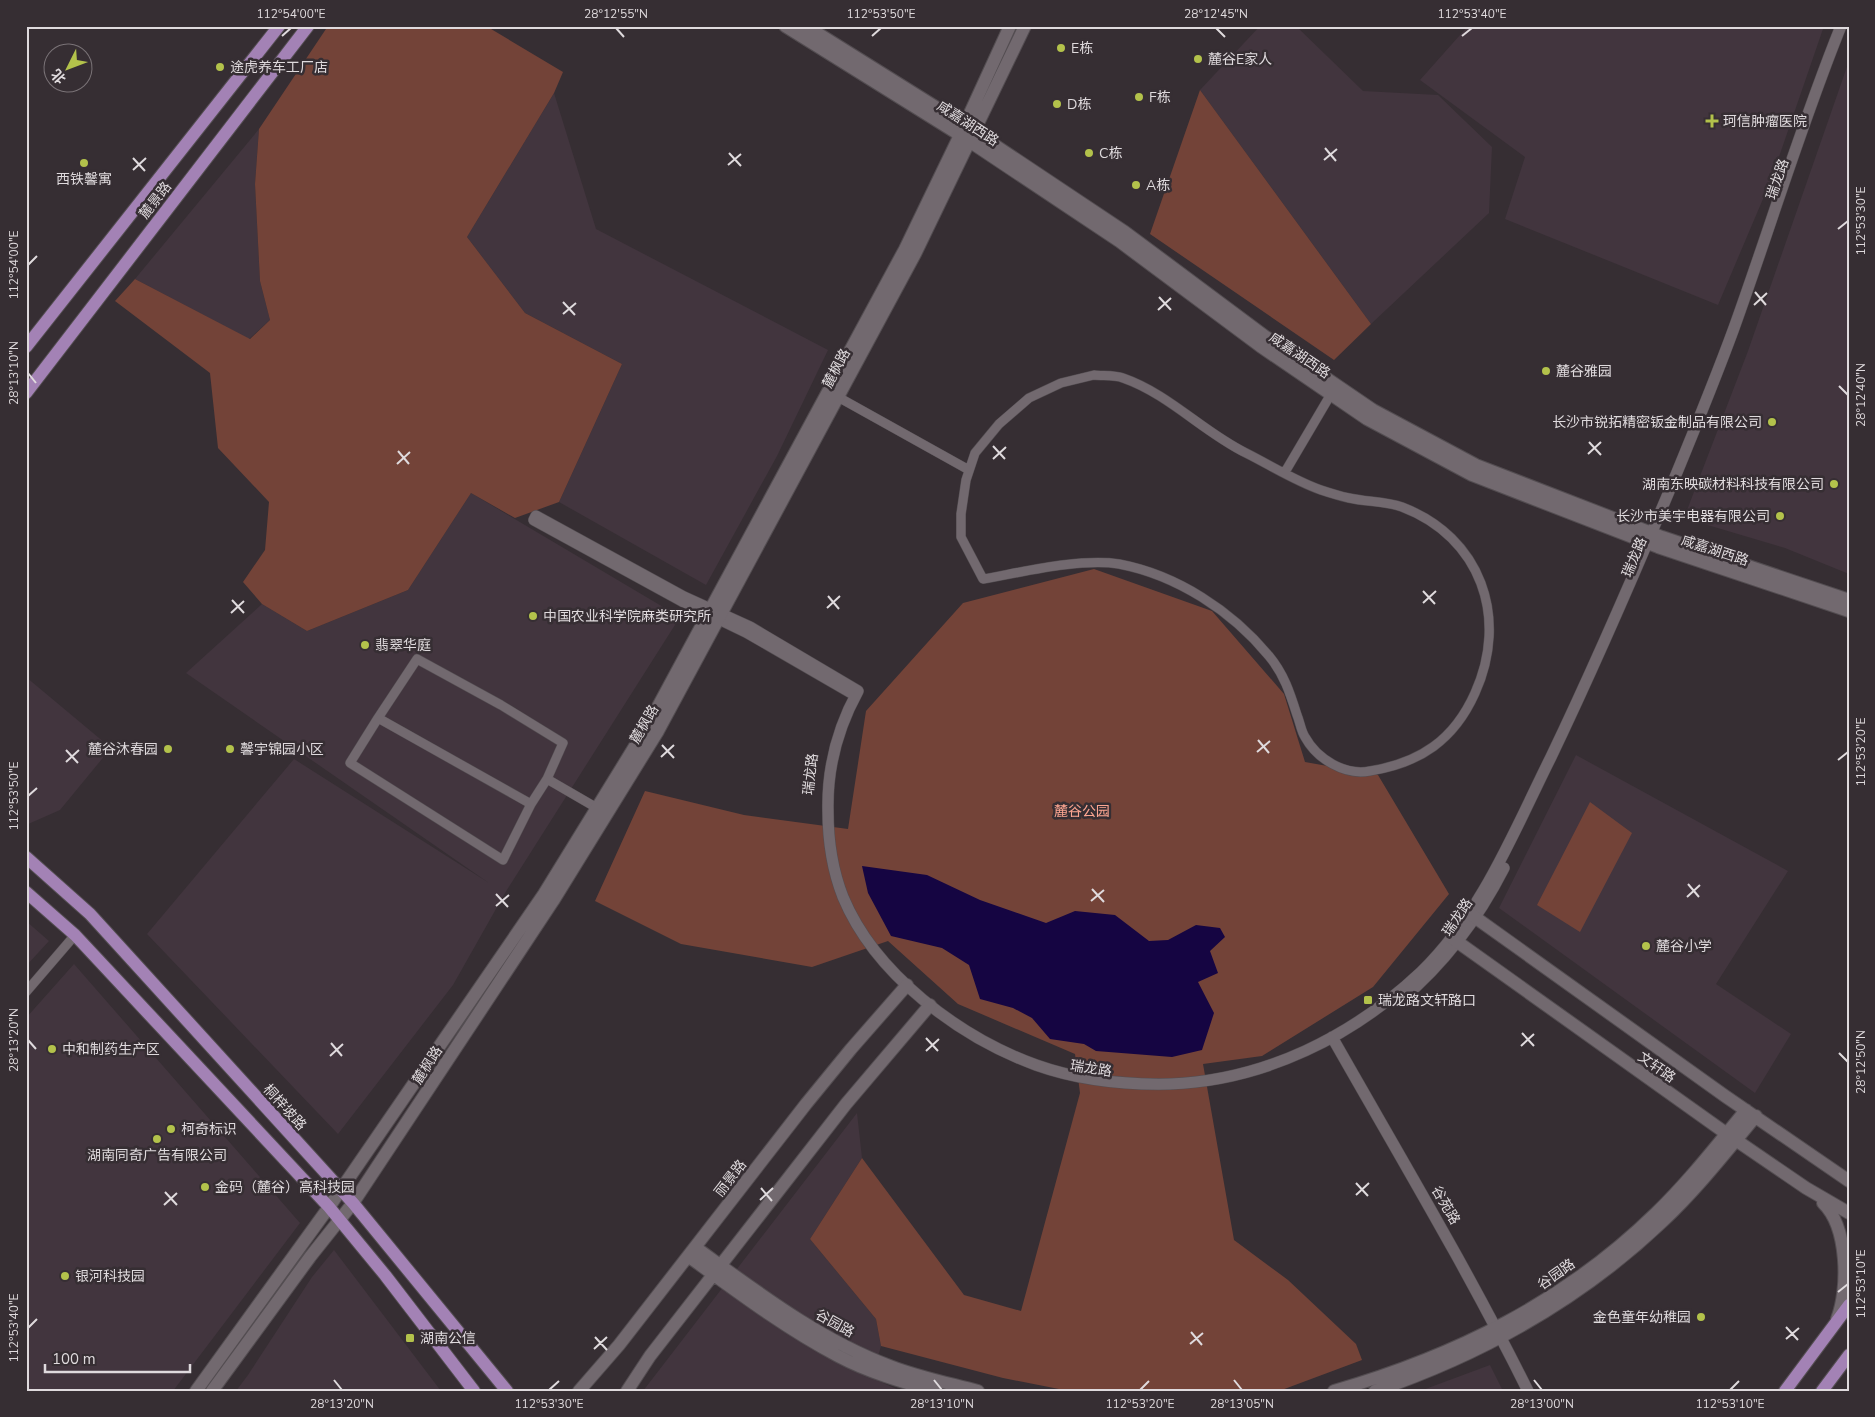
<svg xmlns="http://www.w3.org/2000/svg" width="1875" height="1417" font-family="'Nunito Sans','Noto Sans SC',sans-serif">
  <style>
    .built { fill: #42353e }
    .green { fill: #734338 }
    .water { fill: #150542 }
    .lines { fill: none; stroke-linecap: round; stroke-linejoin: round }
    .minor-casing { stroke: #534d51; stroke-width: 10 }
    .tertiary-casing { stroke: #534d51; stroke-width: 12 }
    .secondary-casing { stroke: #534d51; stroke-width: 14 }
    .primary-casing { stroke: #534d51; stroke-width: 14 }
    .minor { stroke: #72696f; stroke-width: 9 }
    .tertiary { stroke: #72696f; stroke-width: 11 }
    .secondary { stroke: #72696f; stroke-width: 12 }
    .primary { stroke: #a382b5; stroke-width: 12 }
    .ticks { fill: none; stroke: #dfdadd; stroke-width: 2 }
    .poi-dot { fill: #b3c24b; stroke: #362e33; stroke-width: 2 }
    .labels { text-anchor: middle; stroke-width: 5; stroke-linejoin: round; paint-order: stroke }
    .poi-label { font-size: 14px; fill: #dfdadd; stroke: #362e33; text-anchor: start }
    .street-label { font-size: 14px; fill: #dfdadd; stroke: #362e33 }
    .park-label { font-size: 14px; fill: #fca591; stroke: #362e33 }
    .neatline { fill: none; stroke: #dfdadd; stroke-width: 2 }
    .ticks-label { font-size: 12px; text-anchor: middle; fill: #dfdadd }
  </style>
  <rect width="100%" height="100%" fill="#362e33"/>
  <!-- built -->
  <path class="built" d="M1260,26H1296L1363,91L1438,95L1492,147L1489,213L1371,324L1200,90Z
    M1468,26H1824L1771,180L1718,305L1505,219L1525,157L1420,80Z
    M1849,61V574L1785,548L1684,518L1748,351Z
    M554,93L596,229L828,350L777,456L706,585L559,502L622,364L525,313L467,237Z
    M259,129L255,184L260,281L270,320L249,339L135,279Z
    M471,493L680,617L505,893L453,985L338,1134L147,934L294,759L489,883L186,673L262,604L307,631L408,590Z
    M26,677L111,748L60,810L26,825Z
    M1576,755L1788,871L1716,984L1791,1034L1755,1093L1499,908Z
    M26,921L49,941L26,966Z
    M74,964L300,1223L173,1391H26V1018Z
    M857,1113L862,1158L810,1239L876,1319L881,1346L872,1378L901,1391H643Z
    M334,1250L441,1391H236L248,1375L312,1277Z
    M1490,1365L1503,1391H1420Z"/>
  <!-- green -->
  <path class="green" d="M328,26H486L563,72L554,93L467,237L525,313L622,364L559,502L515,518L471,493L408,590L307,631L262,604L243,582L265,550L269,502L218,448L210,373L115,301L135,279L250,339L270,320L260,281L255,184L259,129Z
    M1200,90L1371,324L1334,360L1150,234Z
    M1094,569L1212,611L1284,694L1305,762L1378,775L1449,894L1373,987L1262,1056L1203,1064L1234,1240L1288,1280L1356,1344L1362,1360L1279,1391H1069L1003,1378L881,1346L876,1319L810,1239L862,1158L964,1295L1021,1311L1080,1093L1075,1054L958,1004L888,941L812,967L681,944L595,901L645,791L744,815L848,829L866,711L963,603Z
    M1590,802L1632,833L1580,932L1537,905Z"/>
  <!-- water -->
  <path class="water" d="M862,866L927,875L980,900L1046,923L1075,911L1115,915L1149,941L1168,940L1196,925L1220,928L1225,937L1210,951L1218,973L1198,982L1214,1013L1202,1050L1172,1057L1096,1051L1084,1044L1050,1039L1032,1018L1013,1008L980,999L969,965L942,948L891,936L868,893Z"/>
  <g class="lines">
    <!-- minor casing -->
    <g class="minor-casing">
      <path id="minor" d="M1094,375C1103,376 1115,375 1123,378C1169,394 1203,432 1246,453C1270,465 1295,481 1321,490C1330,493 1340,496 1349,498C1366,502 1386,501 1402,507C1481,537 1509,618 1475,693C1454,740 1420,763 1370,771C1345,776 1317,759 1305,737C1301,731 1300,722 1297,715C1290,693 1284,674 1269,656C1232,611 1177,575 1119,564C1080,558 1023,572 983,579L961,537V514L966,480L975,453L999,424L1029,398L1061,383Z
        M838,397L969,470
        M1285,472L1331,394
        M378,718L350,763L503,860L531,804
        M547,779L531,804L378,718L417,659L501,705L563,743L547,779L597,808
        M26,992L75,935"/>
    </g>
    <!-- tertiary casing -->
    <g class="tertiary-casing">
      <path id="tertiary" d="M855,695L746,632L682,601L534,520L536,516L684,597L750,627L858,691C837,729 827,768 828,811C828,841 832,869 843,897C875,974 959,1037 1036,1065C1078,1080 1125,1085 1170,1084C1265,1080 1352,1037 1421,972C1482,913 1514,831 1551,757C1595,665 1634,575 1673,482C1694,431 1715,380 1734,328C1770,228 1801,125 1841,26
        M1401,1000C1445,963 1478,919 1504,868
        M1332,1037C1399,1155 1468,1270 1528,1391"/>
    </g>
    <!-- secondary casing -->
    <g class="secondary-casing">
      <path id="secondary" d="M785,26L960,135L1119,241L1260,346L1367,419L1472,475L1658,547L1849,611
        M806,26L966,126L1125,232L1266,337L1373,410L1476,465L1662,537L1849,600
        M1469,913L1725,1096L1849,1181
        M1452,938L1727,1134L1806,1188L1849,1213
        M1823,1203C1848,1227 1849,1288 1837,1319
        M695,1247C756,1291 818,1339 890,1366C918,1377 948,1383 978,1391
        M688,1256C736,1291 785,1328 838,1356C868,1372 902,1382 935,1391
        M196,1391L329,1207L544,894L648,725L905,249L960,135L1010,26
        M212,1391L310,1257L353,1203L553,901L658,731L915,254L1025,26
        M579,1391L619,1345L806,1104L851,1049L907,985
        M627,1391L650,1356L846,1104L930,1005
        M1334,1391C1455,1356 1565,1302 1656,1213C1689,1181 1717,1145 1746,1110
        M1375,1391C1483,1354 1580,1300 1663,1221C1697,1189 1726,1152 1756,1116"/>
    </g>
    <!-- primary casing -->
    <g class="primary-casing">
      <path id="primary" d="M26,347L279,26
        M26,393L308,26
        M26,857L90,914L353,1203L507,1391
        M26,892L75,935L329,1207L385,1275L474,1391
        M1785,1391L1849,1305
        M1822,1391L1849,1355"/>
    </g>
    <!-- minor -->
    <use href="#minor" class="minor"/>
    <!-- tertiary -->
    <use href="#tertiary" class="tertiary"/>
    <!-- secondary -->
    <use href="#secondary" class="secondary"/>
    <!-- primary -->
    <use href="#primary" class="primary"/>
  </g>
  <!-- ticks -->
  <path class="ticks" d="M616,28L624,37M1216,28L1225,37M282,36L291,28M872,36L881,28M1462,36L1472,28M1325,148L1336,161M729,153L741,166M133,158L145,171M1324,160L1337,149M728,165L741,154M133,170L146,158M1838,229L1848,221M28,265L37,256M1755,292L1766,305M1159,297L1171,310M563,302L575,315M1754,305L1767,293M1158,310L1171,298M563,314L576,303M28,373L36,383M1839,386L1848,395M1589,442L1601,455M993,446L1005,459M398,451L409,464M1588,454L1601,442M993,459L1006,447M397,464L410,452M1423,591L1435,604M828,596L839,609M232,600L244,613M1423,603L1436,591M827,608L840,596M231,613L244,601M1258,740L1269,753M662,745L674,758M66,750L78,763M1257,752L1270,741M661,757L674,745M1838,760L1848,752M66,762L79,750M28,796L37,788M1688,884L1699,897M1092,889L1104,902M496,894L508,907M1687,897L1700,885M1091,901L1104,890M496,906L509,895M1522,1033L1534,1046M926,1038L938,1051M28,1040L36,1049M331,1043L342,1056M1521,1046L1534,1034M926,1051L939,1039M1839,1053L1848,1062M330,1056L343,1044M1356,1183L1368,1196M761,1188L772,1201M165,1192L177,1205M1356,1195L1369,1183M760,1200L773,1188M164,1205L177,1193M1838,1292L1848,1284M1786,1327L1798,1340M28,1328L37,1319M1191,1332L1202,1345M595,1337L607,1350M1786,1339L1799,1328M1190,1344L1203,1333M594,1349L607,1337M334,1380L342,1390M934,1380L942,1390M1234,1380L1242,1390M1534,1380L1542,1390M549,1390L559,1381M1140,1390L1149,1381M1730,1390L1739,1381"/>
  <!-- markers -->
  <g class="poi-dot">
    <circle cx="1061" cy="48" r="5"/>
    <circle cx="1198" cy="59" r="5"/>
    <circle cx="220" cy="67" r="5"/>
    <circle cx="1139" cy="97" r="5"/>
    <circle cx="1057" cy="104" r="5"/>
    <path d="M1709.5 113.5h5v5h5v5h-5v5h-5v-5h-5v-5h5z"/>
    <circle cx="1089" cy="153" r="5"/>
    <circle cx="84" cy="163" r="5"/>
    <circle cx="1136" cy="185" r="5"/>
    <circle cx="1546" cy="371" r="5"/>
    <circle cx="1772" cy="422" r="5"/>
    <circle cx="1834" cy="484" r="5"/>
    <circle cx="1780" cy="516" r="5"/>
    <circle cx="533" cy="616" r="5"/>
    <circle cx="365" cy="645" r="5"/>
    <circle cx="168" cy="749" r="5"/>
    <circle cx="230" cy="749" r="5"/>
    <circle cx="1646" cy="946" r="5"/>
    <rect x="1363" y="995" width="10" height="10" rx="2.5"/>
    <circle cx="52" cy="1049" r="5"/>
    <circle cx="171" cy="1129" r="5"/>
    <circle cx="157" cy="1139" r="5"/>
    <circle cx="205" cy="1187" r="5"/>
    <circle cx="65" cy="1276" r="5"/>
    <circle cx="1701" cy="1317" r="5"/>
    <rect x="405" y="1333" width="10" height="10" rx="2.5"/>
  </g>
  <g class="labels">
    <!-- poi labels -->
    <g class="poi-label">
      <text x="1071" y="53">E栋</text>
      <text x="1208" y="64">麓谷E家人</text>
      <text x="230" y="72">途虎养车工厂店</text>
      <text x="1149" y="102">F栋</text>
      <text x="1067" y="109">D栋</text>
      <text x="1723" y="126">珂信肿瘤医院</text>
      <text x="1099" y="158">C栋</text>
      <text x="84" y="184" text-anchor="middle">西铁馨寓</text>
      <text x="1146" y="190">A栋</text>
      <text x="1556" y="376">麓谷雅园</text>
      <text x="1762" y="427" text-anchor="end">长沙市锐拓精密钣金制品有限公司</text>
      <text x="1824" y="489" text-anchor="end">湖南东映碳材料科技有限公司</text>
      <text x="1770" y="521" text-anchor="end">长沙市美宇电器有限公司</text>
      <text x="543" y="621">中国农业科学院麻类研究所</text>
      <text x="375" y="650">翡翠华庭</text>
      <text x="158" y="754" text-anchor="end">麓谷沐春园</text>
      <text x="240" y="754">馨宇锦园小区</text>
      <text x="1656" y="951">麓谷小学</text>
      <text x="1378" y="1005">瑞龙路文轩路口</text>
      <text x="62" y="1054">中和制药生产区</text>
      <text x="181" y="1134">柯奇标识</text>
      <text x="157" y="1160" text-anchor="middle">湖南同奇广告有限公司</text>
      <text x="215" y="1192">金码（麓谷）高科技园</text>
      <text x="75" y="1281">银河科技园</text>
      <text x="1691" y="1322" text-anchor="end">金色童年幼稚园</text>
      <text x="420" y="1343">湖南公信</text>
    </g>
    <!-- street labels -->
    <g class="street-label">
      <text transform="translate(968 123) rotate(33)" y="5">咸嘉湖西路</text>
      <text transform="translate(1777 179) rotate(-71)" y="5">瑞龙路</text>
      <text transform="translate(155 200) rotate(-52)" y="5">麓景路</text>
      <text transform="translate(1300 355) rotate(34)" y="5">咸嘉湖西路</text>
      <text transform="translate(836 368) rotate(-62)" y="5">麓枫路</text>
      <text transform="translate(1715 550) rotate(18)" y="5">咸嘉湖西路</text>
      <text transform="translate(1634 557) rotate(-67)" y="5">瑞龙路</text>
      <text transform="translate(644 724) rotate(-60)" y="5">麓枫路</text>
      <text transform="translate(810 774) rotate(-83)" y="5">瑞龙路</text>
      <text transform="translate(1457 917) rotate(-56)" y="5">瑞龙路</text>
      <text transform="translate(427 1065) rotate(-57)" y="5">麓枫路</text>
      <text transform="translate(1657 1067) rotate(35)" y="5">文轩路</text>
      <text transform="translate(1091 1068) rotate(9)" y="5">瑞龙路</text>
      <text transform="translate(285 1107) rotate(48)" y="5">桐梓坡路</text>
      <text transform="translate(730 1178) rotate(-52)" y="5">丽景路</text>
      <text transform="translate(1446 1205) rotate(60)" y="5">谷苑路</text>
      <text transform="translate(1556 1274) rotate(-35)" y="5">谷园路</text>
      <text transform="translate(835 1323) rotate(29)" y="5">谷园路</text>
    </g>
    <!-- park labels -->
    <g class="park-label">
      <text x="1082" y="816">麓谷公园</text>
    </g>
  </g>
  <!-- border -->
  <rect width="1875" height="1417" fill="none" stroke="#362e33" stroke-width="55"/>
  <!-- north arrow -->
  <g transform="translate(68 68) rotate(228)"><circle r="24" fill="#362e33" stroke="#7a7377"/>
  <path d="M0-4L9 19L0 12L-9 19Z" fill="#b3c24b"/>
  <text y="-8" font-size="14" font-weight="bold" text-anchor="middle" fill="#dfdadd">北</text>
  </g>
  <!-- scale -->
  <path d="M45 1364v8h145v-8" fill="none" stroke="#dfdadd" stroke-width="2.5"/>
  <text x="52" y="1364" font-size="15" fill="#dfdadd" stroke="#362e33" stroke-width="4" paint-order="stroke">100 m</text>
  <rect x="28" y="28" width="1820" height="1362" class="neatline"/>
  <g class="ticks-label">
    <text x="291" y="18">112°54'00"E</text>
    <text x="616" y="18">28°12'55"N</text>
    <text x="881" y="18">112°53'50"E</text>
    <text x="1216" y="18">28°12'45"N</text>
    <text x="1472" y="18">112°53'40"E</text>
    <text transform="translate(1861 221) rotate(-90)" y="4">112°53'30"E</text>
    <text transform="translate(14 265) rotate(-90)" y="4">112°54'00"E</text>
    <text transform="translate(14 373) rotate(-90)" y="4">28°13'10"N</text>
    <text transform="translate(1861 395) rotate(-90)" y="4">28°12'40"N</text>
    <text transform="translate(1861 752) rotate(-90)" y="4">112°53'20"E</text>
    <text transform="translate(14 796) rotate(-90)" y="4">112°53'50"E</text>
    <text transform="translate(14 1040) rotate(-90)" y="4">28°13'20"N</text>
    <text transform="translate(1861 1062) rotate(-90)" y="4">28°12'50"N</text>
    <text transform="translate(1861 1284) rotate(-90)" y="4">112°53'10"E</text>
    <text transform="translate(14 1328) rotate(-90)" y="4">112°53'40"E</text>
    <text x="342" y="1408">28°13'20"N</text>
    <text x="549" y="1408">112°53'30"E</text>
    <text x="942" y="1408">28°13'10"N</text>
    <text x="1140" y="1408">112°53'20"E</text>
    <text x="1242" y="1408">28°13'05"N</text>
    <text x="1542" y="1408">28°13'00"N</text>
    <text x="1730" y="1408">112°53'10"E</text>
  </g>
</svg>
